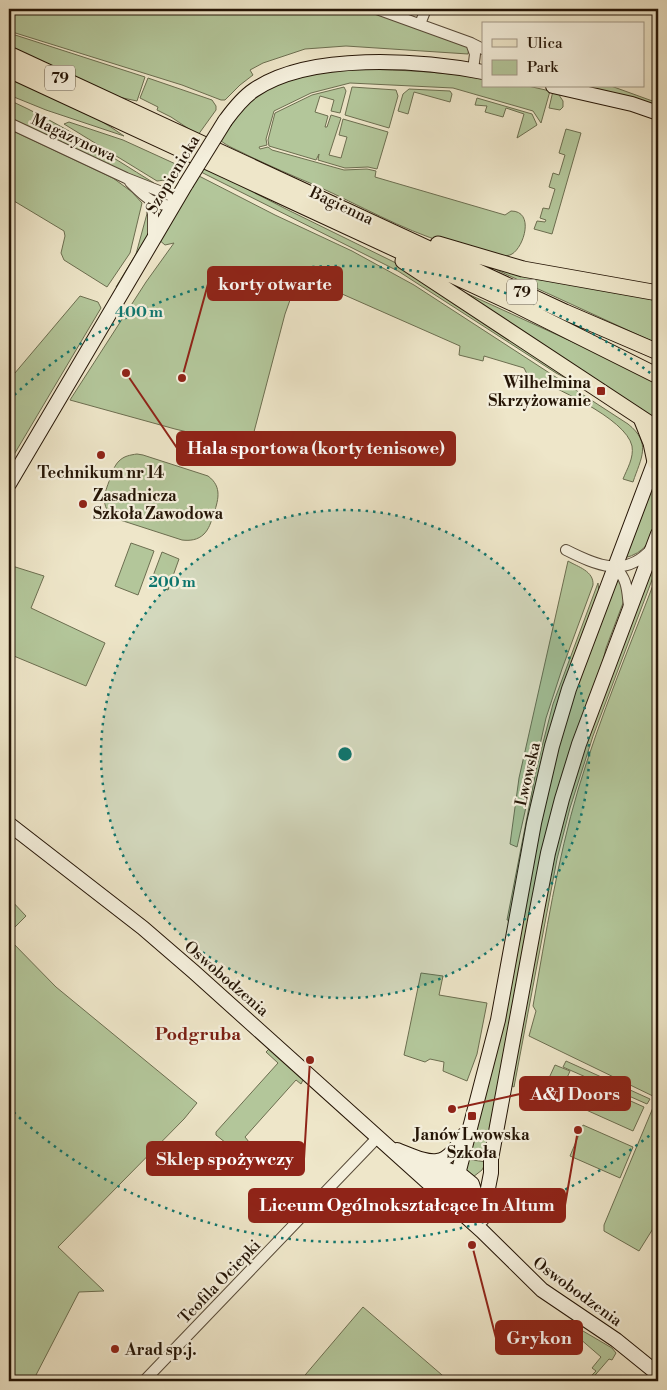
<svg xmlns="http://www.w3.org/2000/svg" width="667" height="1390" font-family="'Libre Bodoni',serif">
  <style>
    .green { fill: #b3c69a; stroke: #6c6e50 }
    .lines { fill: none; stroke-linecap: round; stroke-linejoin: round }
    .street-casing { stroke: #574937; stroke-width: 12 }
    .secondary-casing { stroke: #251506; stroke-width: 16 }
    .primary-casing { stroke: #251506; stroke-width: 17 }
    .street { stroke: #f4efdc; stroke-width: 10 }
    .secondary { stroke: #f4efdc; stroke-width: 14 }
    .primary { stroke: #eee6c9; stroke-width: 15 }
    .secondary-bridge-casing { stroke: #251506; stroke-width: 16; stroke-linecap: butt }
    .secondary-bridge { stroke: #f4efdc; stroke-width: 14 }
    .ring { fill: none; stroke: #0f766e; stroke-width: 2.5; stroke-dasharray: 2.5 5 }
    .poi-dot { fill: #8f2418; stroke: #f4efdc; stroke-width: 2 }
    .labels { text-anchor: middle; stroke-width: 4.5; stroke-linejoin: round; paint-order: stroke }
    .shield { fill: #f4efdc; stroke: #635646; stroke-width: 1 }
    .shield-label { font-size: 15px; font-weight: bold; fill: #251506 }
    .street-label { font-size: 16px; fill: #251506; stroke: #f4efdc }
    .poi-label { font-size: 16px; font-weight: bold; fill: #251506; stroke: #f4efdc }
    .neighbourhood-label { font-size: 18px; font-weight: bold; fill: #7a1f14; stroke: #f4efdc }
    .centre { fill: #0f766e; stroke: #f4efdc; stroke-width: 2.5 }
    .ring-label { font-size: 15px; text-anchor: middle; font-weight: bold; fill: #0f766e; stroke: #f4efdc; stroke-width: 4.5; stroke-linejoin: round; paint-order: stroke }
    .leader { fill: none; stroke: #8f2418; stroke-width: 2 }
    .callout-dot { fill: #8f2418; stroke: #f4efdc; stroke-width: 2 }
    .callout { fill: #8f2418; stroke: #8f2418; stroke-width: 2 }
    .callout-label { font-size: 18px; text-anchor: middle; font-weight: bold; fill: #fff }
  </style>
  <rect width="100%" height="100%" fill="#eee6c9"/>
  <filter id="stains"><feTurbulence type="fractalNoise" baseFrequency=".004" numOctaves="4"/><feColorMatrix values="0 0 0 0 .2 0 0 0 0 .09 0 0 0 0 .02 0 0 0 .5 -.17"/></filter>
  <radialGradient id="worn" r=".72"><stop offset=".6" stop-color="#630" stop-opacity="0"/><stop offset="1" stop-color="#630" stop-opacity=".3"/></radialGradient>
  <!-- green -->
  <path class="green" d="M9,9H365L464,43L469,48L468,54L346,46L305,49L263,63L250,70L253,75L240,85L225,100H221L182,85L9,31Z
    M9,33L145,77L137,101L109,95L9,48Z
    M337,69C387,69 435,71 483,78V86H528L550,91L541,123L533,111L453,88L350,83L311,93L274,111L266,139L267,145L259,147L260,149L268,147L272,150L344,170L367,169L376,171L375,177L505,215L511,211C535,211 524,247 512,254C501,261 459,247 446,243C401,229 359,205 317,186C293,176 270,166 247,155C238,150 228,147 220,140L232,119L258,94L285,80Z
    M148,78L212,100L216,106V110L198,135L171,117L157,110L158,107L140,98Z
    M9,79C50,94 89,111 124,136L46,110L9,95Z
    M576,86H611L658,103V106Z
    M344,87L346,91L340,113L331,111L334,100L320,96L315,112L328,116L325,127H327L331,115L341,118L329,155L341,158L347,137L339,135L343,119L388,132L377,169L368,167L345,168L318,160L319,154L316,160L269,146L268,140L275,113L312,95Z
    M352,87L396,90L398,96L389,128L345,115Z
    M409,89L450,91L452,94L450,102L414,92L408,114L398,111L403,94Z
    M553,91L557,92L563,101V107L560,110L549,108Z
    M477,98L532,114L537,125L517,138L524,114L506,108L503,117L485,112L487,106L475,105Z
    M9,100C60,123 107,154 154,183L153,185L9,119Z
    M69,122L123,140L180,166C171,181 173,179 157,181L64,124Z
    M9,129L113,178L132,192L142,203L130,253L107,287L64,260L61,253L65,236L64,231L9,198Z
    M566,129L581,133L552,234L534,229L537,221L545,222L546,220L540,218L543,208L549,209L555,189L549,187L553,173L559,175L565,155L559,153Z
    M204,167L288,210L398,264L578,385L581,389L578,387L575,383L556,373L398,271L201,172Z
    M199,176L275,215L352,251L414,285L628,424C652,443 641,458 633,482L623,479C627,469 634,458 632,446C626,418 552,386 528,376L524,368L484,356L483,361L459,355L460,346L299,275L285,314L250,447L175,429L70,400L146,282L174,243L165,245L158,239Z
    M148,210L149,235L120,285L116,287L136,254Z
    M491,267L658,298V344L499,271Z
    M457,289L658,381V412L655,420Z
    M80,296L98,302L101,308L9,463V380Z
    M137,454L143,455L208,476C223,487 218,501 213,516C211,522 209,529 204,534C198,540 190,541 182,540L114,518C100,506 104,494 110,479C112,473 114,466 119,461C124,456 130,455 137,454Z
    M658,467C658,498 666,549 624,558Z
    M131,543L154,551L138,595L115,586Z
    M658,545V564L593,736L570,808L557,859L514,1087L512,1086L513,1065L519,1031L567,795Z
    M162,552L179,559L168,590L150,584Z
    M568,561C578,567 594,571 593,585L562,669L546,718L517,847L510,844L519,778Z
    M9,565L44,576L31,608L105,643L86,686L9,654Z
    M658,572V1228L654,1227L639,1251L604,1231V1225L657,1098L529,1036L536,1011L533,1006C546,934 557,861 578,790C600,716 631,644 658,572Z
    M617,575C623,581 625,595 623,603L606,648L600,673L583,719L487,1157L467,1154L562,725Z
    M598,583L599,593L511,921L507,920L537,766L553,704Z
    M9,898L26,916L9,933Z
    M9,939L56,987L197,1103L184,1119L58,1247L104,1291L79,1292L36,1375V1381H9Z
    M421,973L443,976L439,995L487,1003L477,1054L467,1081L443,1071L444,1062L430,1059L425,1062L404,1055Z
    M272,1046L304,1078L301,1084L296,1080L245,1137L249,1142L241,1151H236L216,1135V1132L278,1063L266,1052Z
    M566,1061L650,1099L647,1104L563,1067Z
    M555,1065L570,1071L558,1098L543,1091Z
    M595,1085L644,1107L633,1131L584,1109Z
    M583,1125L633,1147L620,1178L570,1156Z
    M466,1159L486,1162L482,1170L473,1177L463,1170Z
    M363,1307L449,1381H300Z
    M571,1324L612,1348L616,1353L612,1360L609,1359L590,1381H586L596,1371L592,1368L601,1357L571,1331L566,1337V1330Z"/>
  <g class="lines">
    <!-- street casing -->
    <g class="street-casing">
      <path id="street" d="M377,9L471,43L483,49
        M420,24L426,9
        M471,43L475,54L473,70
        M9,123L126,178L177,198
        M130,182C143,195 154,207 173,205
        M150,201L153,214V237
        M566,550C596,565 626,579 652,548
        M615,567C628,580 627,590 629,607
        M144,1381L378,1137"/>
    </g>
    <!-- secondary casing -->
    <g class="secondary-casing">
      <path id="secondary" d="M553,86L632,104L658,113
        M225,121C233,110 242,98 254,90C310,52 419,60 483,72
        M9,484L186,184
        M9,824L143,928L194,972L482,1231L542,1290L616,1340L658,1374
        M397,1150C430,1163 444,1172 464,1135
        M428,1162L461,1175L472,1184L481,1213
        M421,1172L455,1186H464
        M457,1210L455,1186L458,1174L498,1020L534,823L552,746L569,689L658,453
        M482,1219L491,1173V1159L537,910L548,853L562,799L579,744L658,534"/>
    </g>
    <!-- primary casing -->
    <g class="primary-casing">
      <path id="primary" d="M9,54L565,312L658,352
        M9,70L514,304L658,376
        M438,244L523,269L658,293
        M403,261L658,429
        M641,418L651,443L655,462"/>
    </g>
    <!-- street -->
    <use href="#street" class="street"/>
    <!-- secondary -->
    <use href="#secondary" class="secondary"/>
    <!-- primary -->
    <use href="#primary" class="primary"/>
    <!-- secondary-bridge casing -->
    <g class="secondary-bridge-casing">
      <path id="secondary-bridge" d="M186,184L225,121"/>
    </g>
    <!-- secondary-bridge -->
    <use href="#secondary-bridge" class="secondary-bridge"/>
  </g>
  <!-- distance rings -->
  <circle cx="345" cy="754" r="244" fill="#0f766e" fill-opacity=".12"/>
  <g class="ring">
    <circle cx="345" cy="754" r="244"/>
    <path d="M655 1131A488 488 0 0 1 9 1108M9 400A488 488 0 0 1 655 377"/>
  </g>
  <!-- markers -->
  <g class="poi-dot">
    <rect x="596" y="386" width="10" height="10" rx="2.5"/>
    <circle cx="101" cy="455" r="5"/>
    <circle cx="83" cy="504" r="5"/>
    <rect x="467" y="1111" width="10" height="10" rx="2.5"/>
    <circle cx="115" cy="1349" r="5"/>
  </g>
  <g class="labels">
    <!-- shield labels -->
    <g class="shield">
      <rect x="45" y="65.5" width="30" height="25" rx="4"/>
      <rect x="507" y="279.5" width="30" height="25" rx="4"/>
    </g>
    <g class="shield-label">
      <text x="60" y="83">79</text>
      <text x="522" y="297">79</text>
    </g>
    <!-- street labels -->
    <g class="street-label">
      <text transform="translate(74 137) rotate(25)" y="6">Magazynowa</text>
      <text transform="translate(172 174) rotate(-59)" y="6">Szopienicka</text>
      <text transform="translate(342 205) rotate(25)" y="6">Bagienna</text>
      <text transform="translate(527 774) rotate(-77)" y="6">Lwowska</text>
      <text transform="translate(227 978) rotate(41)" y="6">Oswobodzenia</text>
      <text transform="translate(219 1281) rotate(-46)" y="6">Teofila Ociepki</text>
      <text transform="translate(578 1291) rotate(36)" y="6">Oswobodzenia</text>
    </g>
    <!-- poi labels -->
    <g class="poi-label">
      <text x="591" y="388" text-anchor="end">Wilhelmina<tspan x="591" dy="18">Skrzyżowanie</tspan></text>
      <text x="101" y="478">Technikum nr 14</text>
      <text x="93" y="501" text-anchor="start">Zasadnicza<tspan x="93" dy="18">Szkoła Zawodowa</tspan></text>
      <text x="472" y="1140">Janów Lwowska<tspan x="472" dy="18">Szkoła</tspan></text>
      <text x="125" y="1355" text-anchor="start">Arad sp.j.</text>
    </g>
    <!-- neighbourhood labels -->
    <g class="neighbourhood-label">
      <text x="198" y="1040">Podgruba</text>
    </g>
  </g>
  <circle cx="345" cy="754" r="8" class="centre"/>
  <g class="ring-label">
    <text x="139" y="317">400 m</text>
    <text x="172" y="587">200 m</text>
  </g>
  <!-- callouts -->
  <path class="leader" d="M182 378L208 284M126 373L177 448M452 1109L520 1094M310 1060L304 1159M578 1130L565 1205M472 1245L496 1338"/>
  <g class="callout-dot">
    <circle cx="182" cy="378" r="5"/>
    <circle cx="126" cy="373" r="5"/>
    <circle cx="452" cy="1109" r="5"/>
    <circle cx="310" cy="1060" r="5"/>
    <circle cx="578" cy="1130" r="5"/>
    <circle cx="472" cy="1245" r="5"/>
  </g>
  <g class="callout">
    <rect x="208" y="267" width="134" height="33" rx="5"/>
    <rect x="177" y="432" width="278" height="33" rx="5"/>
    <rect x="520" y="1077" width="110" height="33" rx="5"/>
    <rect x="147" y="1142" width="157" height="33" rx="5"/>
    <rect x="249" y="1189" width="316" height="33" rx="5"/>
    <rect x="496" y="1321" width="86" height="33" rx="5"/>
  </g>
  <g class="callout-label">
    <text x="275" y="290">korty otwarte</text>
    <text x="316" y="454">Hala sportowa (korty tenisowe)</text>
    <text x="575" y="1100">A&amp;J Doors</text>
    <text x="225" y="1165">Sklep spożywczy</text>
    <text x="407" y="1211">Liceum Ogólnokształcące In Altum</text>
    <text x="539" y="1344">Grykon</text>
  </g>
  <!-- margin -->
  <rect width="667" height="1390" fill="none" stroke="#eee6c9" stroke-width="30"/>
  <rect x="10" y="10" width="647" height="1370" fill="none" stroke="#251506" stroke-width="2.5"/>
  <rect x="15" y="15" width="637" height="1360" fill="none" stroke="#251506"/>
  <!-- legend -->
  <rect x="482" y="22" width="162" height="65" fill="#f4efdc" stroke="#a19886"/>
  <rect x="492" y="39" width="25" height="8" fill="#eee6c9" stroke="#a19886"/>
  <text x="527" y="48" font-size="15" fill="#251506">Ulica</text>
  <rect x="492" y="60" width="25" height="15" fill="#b3c69a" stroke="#a19886"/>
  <text x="527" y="72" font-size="15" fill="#251506">Park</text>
  <rect width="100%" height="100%" filter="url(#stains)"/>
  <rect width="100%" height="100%" fill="url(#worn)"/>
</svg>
